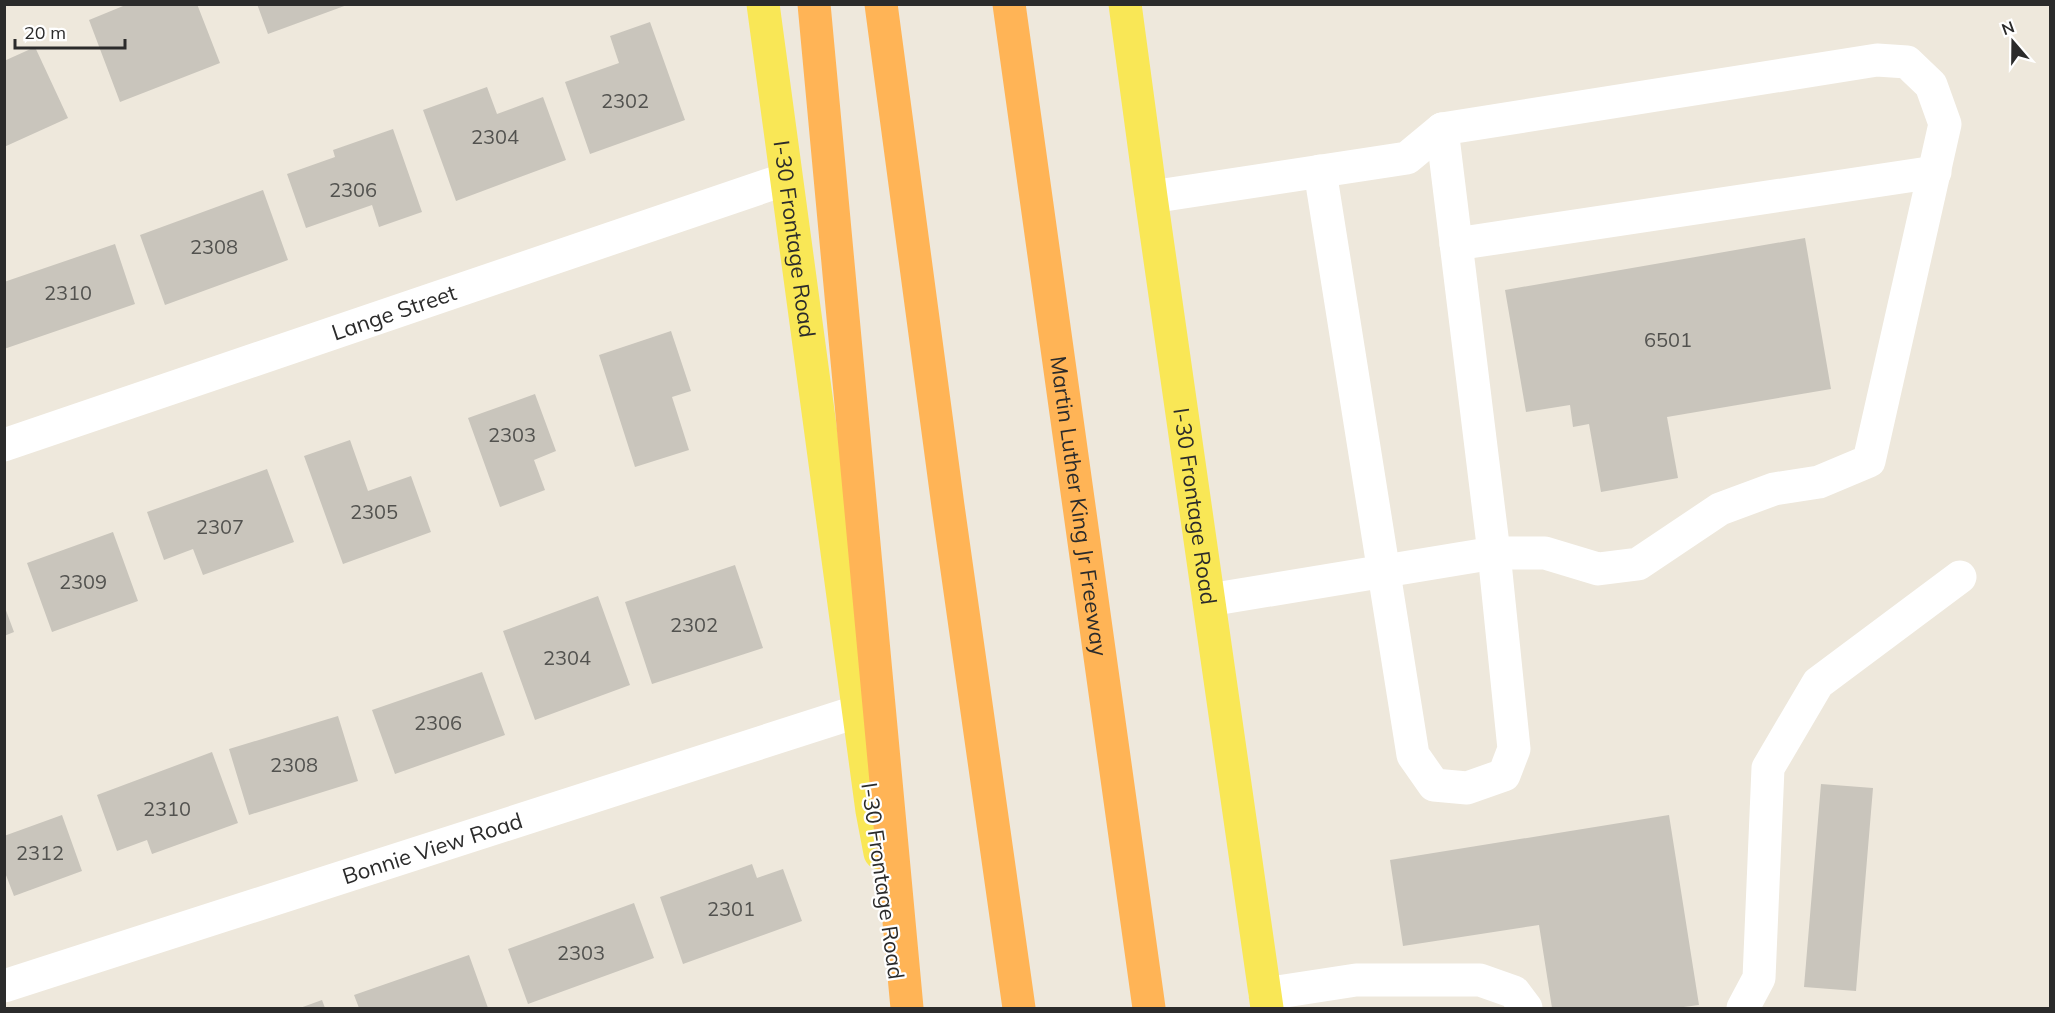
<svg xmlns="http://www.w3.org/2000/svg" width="2055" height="1013" font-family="Mulish,sans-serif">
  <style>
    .building { fill: #c9c5bc }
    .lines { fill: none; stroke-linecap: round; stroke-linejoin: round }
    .minor { stroke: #fff; stroke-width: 33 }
    .major { stroke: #f9e756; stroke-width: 33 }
    .highway { stroke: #ffb456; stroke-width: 33 }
    .labels { text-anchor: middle; stroke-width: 4.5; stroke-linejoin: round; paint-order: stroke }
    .number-label { font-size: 20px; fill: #52524f }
    .street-label { font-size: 22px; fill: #2b2b2b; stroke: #fff }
  </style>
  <rect width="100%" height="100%" fill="#eee8dc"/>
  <!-- building -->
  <path class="building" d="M128,4H197L220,63L120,102L89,20Z
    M257,4H347V5L268,34Z
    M650,22L685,120L590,154L565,82L619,63L610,36Z
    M35,47L68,118L4,147V61Z
    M487,87L497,114L543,97L566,160L456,201L423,110Z
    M393,129L422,212L379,227L372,205L306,228L287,174L335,157L333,150Z
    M263,190L288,260L165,305L140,235Z
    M1805,238L1831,389L1667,417L1678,478L1601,492L1589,424L1573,427L1570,405L1526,412L1505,290Z
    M115,244L135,304L4,349V282Z
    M671,331L691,391L672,397L689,450L635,467L599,355Z
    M535,394L556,451L534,460L545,490L500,507L468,418Z
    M350,440L368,491L411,476L431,532L343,564L304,456Z
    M267,469L294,542L203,575L193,549L164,560L147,512Z
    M113,532L138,601L52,632L27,563Z
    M735,565L763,648L652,684L625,602Z
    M598,596L630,685L535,720L503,631Z
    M4,605L14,632L4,636Z
    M482,672L505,735L395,774L372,710Z
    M338,716L358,781L249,815L229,749Z
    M212,752L238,823L152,854L147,840L117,851L97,795Z
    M1821,784L1873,788L1856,991L1804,987Z
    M62,815L82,871L14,896L4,870V836Z
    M1669,815L1699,1005L1676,1008H1552L1539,925L1403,946L1390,860Z
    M752,864L757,878L783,869L802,921L683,964L660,897Z
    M634,903L654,958L528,1004L508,949Z
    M469,955L488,1008H359L354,995Z
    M322,1000L325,1008H300Z"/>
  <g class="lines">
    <!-- minor -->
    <g class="minor">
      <path d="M1320,171L1413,755L1434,785L1467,788L1504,775L1514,749L1494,553L1442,129"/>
      <path d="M1151,197L1407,158L1442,129L1877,60L1907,62L1931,85L1945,124L1869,461L1819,482L1774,489L1720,509L1638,564L1598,569L1545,553H1494L1209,600"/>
      <path d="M1456,244L1935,172"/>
      <path id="s1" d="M4,445L786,179"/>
      <path id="s2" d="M4,986L859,711"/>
      <path d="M1265,994L1356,980H1480L1514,992L1526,1008"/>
      <path d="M1743,1008L1759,978L1768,768L1818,683L1960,577"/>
    </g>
    <!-- major -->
    <g class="major">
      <path id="s3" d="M763,4L872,811L880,853"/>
      <path id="s4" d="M1125,4L1151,197L1267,1008"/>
    </g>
    <!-- highway -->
    <g class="highway">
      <path d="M814,4L907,1008"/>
      <path d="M881,4L948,506L1019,1008"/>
      <path id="s5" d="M1009,4L1149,1008"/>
    </g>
  </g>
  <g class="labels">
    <!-- number labels -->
    <g class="number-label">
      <text x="625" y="108">2302</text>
      <text x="495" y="144">2304</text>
      <text x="353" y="197">2306</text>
      <text x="214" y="254">2308</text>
      <text x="68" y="300">2310</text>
      <text x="1668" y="347">6501</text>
      <text x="512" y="442">2303</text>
      <text x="374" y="519">2305</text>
      <text x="220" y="534">2307</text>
      <text x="83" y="589">2309</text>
      <text x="694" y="632">2302</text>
      <text x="567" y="665">2304</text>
      <text x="438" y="730">2306</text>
      <text x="294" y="772">2308</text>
      <text x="167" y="816">2310</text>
      <text x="40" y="860">2312</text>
      <text x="731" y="916">2301</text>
      <text x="581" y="960">2303</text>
    </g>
    <!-- street labels -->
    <g class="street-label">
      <text dy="8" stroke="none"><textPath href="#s3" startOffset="237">I-30 Frontage Road</textPath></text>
      <text dy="8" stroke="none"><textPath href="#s1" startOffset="412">Lange Street</textPath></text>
      <text dy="8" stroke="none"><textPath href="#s5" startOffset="507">Martin Luther King Jr Freeway</textPath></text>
      <text dy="8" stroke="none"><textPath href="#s4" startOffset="507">I-30 Frontage Road</textPath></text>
      <text dy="8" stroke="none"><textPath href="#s2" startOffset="450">Bonnie View Road</textPath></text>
      <text transform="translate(883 881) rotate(82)" y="8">I-30 Frontage Road</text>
    </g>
  </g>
  <!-- border -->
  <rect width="2055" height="1013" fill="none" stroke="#2b2b2b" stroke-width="12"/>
  <!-- north arrow -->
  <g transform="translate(2013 42) rotate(340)" stroke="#ffffff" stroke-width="4.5" paint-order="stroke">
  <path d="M0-4.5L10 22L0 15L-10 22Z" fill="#2b2b2b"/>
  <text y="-9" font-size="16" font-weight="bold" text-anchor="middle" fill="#2b2b2b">N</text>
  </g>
  <!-- scale -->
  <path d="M15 39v9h110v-9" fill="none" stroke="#2b2b2b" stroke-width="3"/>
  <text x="24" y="39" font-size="18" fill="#2b2b2b" stroke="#ffffff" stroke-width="4.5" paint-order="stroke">20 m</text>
</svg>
